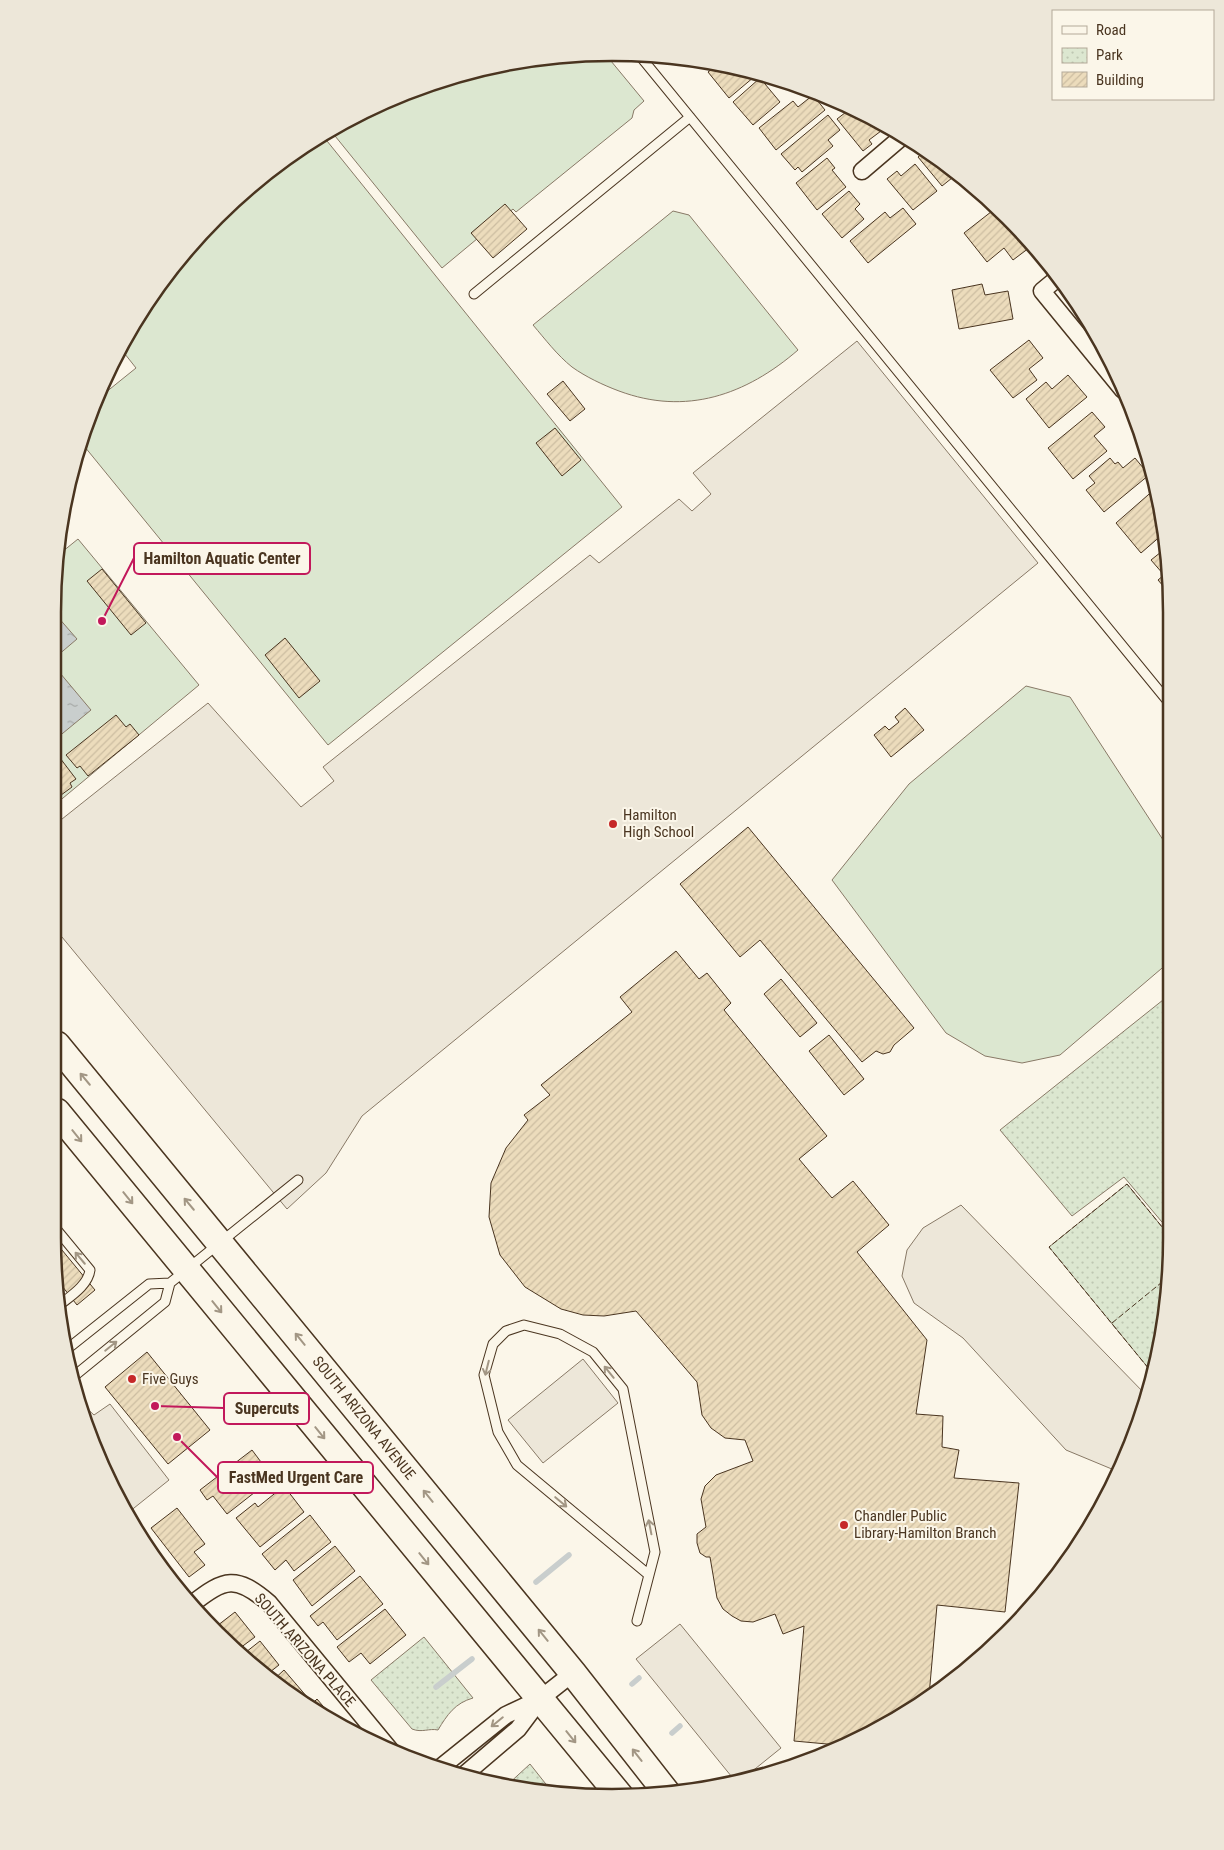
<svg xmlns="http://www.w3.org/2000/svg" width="1224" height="1850" font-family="'Roboto Condensed',sans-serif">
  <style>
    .grass { fill: #dce7d0; stroke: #887966 }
    .park { fill: url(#park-dots); stroke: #887966 }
    .parking { fill: #ede7d9; stroke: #887966 }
    .water { fill: url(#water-ripples); stroke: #887966 }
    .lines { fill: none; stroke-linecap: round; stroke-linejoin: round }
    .stream { stroke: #c9cecd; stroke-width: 5.5 }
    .building { fill: url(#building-hatch); stroke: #4a3520 }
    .lane-casing { stroke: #4a3520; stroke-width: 11 }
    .street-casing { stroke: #4a3520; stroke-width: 19 }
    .primary-casing { stroke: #4a3520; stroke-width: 29 }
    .lane { stroke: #fbf6e9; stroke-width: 9 }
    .street { stroke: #fbf6e9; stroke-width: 16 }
    .primary { stroke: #fbf6e9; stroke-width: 26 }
    .fence { stroke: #4a3520; stroke-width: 1; stroke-dasharray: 6 2.5; stroke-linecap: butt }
    .oneway { stroke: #a29684 }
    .poi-dot { fill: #c62828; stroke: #fbf6e9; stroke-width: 2 }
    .labels { text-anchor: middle; stroke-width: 4; stroke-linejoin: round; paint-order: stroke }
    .poi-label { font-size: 15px; fill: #4a3520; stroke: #fbf6e9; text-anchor: start }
    .street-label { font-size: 15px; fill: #4a3520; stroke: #fbf6e9 }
    .rim { fill: none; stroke: #4a3520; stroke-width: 2.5 }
    .leader { fill: none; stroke: #c2185b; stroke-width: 2 }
    .callout-dot { fill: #c2185b; stroke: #fbf6e9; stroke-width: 2 }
    .callout { fill: #fbf6e9; stroke: #c2185b; stroke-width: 2 }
    .callout-label { font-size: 16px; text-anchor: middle; font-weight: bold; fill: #4a3520 }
  </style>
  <defs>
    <pattern id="park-dots" width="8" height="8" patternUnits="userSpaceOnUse" patternTransform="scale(1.25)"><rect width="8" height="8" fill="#dce7d0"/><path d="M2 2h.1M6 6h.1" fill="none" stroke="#bec7b2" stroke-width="1.8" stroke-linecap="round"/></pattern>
    <pattern id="water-ripples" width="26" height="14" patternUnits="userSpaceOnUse" patternTransform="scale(1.25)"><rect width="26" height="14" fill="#c9cecd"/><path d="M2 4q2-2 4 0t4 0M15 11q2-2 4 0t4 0" fill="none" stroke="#a5a8a6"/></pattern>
    <pattern id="building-hatch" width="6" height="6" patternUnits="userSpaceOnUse" patternTransform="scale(1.25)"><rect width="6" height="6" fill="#ecdcbc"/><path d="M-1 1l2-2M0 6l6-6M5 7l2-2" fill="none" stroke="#ccbda1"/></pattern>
  </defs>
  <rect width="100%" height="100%" fill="#fbf6e9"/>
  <!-- grass -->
  <path class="grass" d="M576,54L606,55L644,101L634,110L632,118L516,212L513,209L442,268L331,131L365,110L467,71Z
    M323,136L622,507L328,745L80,441L95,401L136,368L121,349L192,243L272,168Z
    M673,211L689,215L798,350C746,395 686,416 619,391C603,385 586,377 572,367C557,355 545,339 533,325Z
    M78,539L199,685L57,803V556Z
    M1026,686L1070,697L1169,849L1168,963L1060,1055L1022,1063L985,1056L946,1033L832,880L909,784Z"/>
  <!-- park -->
  <path class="park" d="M1168,996L1167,1228L1124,1177L1072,1216L1000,1130Z
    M1127,1184L1167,1233V1311L1154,1375L1049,1247Z
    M424,1637L473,1698C455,1703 447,1715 438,1730C429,1728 422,1733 412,1729L371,1680Z
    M530,1764L553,1793L505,1787Z"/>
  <!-- parking -->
  <path class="parking" d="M857,341L1038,563L362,1116L326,1173L287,1209L57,931V823L208,703L301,807L334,781L323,767L590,555L599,563L679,499L692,511L711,494L693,473Z
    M961,1205L1147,1396L1119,1472L1066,1450L963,1338L914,1303L902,1276L907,1250L923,1228Z
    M583,1359L618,1403L543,1463L508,1420Z
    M82,1404L94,1415L110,1404L169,1480L129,1512L82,1418L79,1406Z
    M680,1624L781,1748L740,1781L736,1782L636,1659Z"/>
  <!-- water -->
  <path class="water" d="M57,616L77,639L57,656Z
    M60,673L91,710L57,738V675Z"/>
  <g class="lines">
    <!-- stream -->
    <path class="stream" d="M536,1582L569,1555
      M632,1684L639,1678
      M436,1687L472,1659
      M672,1733L680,1726"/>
  </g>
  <!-- building -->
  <path class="building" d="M717,65L751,73L754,77L729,98L708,72Z
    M760,78L780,102L753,125L733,102Z
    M813,95L825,110L776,150L759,128L793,101L798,107Z
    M850,109L881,122L885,128L869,140L872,144L863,151L837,119Z
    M828,115L840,130L828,140L833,146L802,172L798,167L795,170L781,154Z
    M925,151L957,174L942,186L918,157Z
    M827,158L835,168L832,170L846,187L817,210L796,183Z
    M915,164L937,191L913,210L887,179L897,171L901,176Z
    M849,191L860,204L855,209L864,219L842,238L822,214Z
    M505,204L527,229L493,258L471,233Z
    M903,208L916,224L868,263L850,241L885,212L890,218Z
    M996,208L1029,248L1013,260L1004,248L987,262L964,233Z
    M982,284L985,295L1008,291L1013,319L959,329L952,290Z
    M1029,340L1043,358L1029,369L1037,380L1013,398L990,370Z
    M1068,375L1087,397L1049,428L1026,399L1046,382L1052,389Z
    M563,381L585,409L570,421L547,394Z
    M1092,412L1105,427L1094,436L1107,451L1073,479L1048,448Z
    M555,428L581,460L562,476L536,443Z
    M1110,458L1115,464L1118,462L1123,468L1135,458L1149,475L1104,512L1086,490L1095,483L1089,476Z
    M1156,488L1163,534L1141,553L1116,523Z
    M1166,548L1170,576V594L1158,580L1164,575L1151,560Z
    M102,569L146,623L131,635L87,581Z
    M285,638L320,681L299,698L265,655Z
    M905,708L924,730L891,757L874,735L885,726L889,730L899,722L895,717Z
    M116,715L126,727L130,724L139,735L88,776L80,766L77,768L66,755Z
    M60,758L76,779L70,783L72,787L57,798V760Z
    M748,827L914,1028L894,1045L890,1052L883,1054L876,1051L862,1062L760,940L740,957L680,884Z
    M676,951L699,979L707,973L731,1003L724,1010L827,1136L799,1159L832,1198L853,1181L889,1225L857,1252L927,1340L916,1414L943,1416L942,1447L959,1450L954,1478L1019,1483L1005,1612L937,1605L929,1696L892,1722L838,1745L794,1741L804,1626L783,1634L775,1614L753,1622L741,1621L732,1616L723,1609L717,1598L710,1557H706L700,1553L697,1543V1534L706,1527L701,1499L705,1486L716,1475L753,1461L745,1440L725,1438L711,1428L702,1415L697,1382L636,1311L604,1316L583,1315L561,1309L525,1287L500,1255L489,1217L491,1183L506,1148L528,1120L524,1115L550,1095L541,1085L632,1012L620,997Z
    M781,979L817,1023L800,1037L764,994Z
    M829,1035L864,1079L844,1095L809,1051Z
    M57,1244L95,1290L77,1305L62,1286L57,1290Z
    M147,1352L210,1430L168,1464L105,1387Z
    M252,1450L273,1478L227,1514L213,1496L207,1500L200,1490Z
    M284,1486L304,1512L260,1547L236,1518L255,1503L258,1507Z
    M177,1508L205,1544L194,1552L205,1565L189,1577L151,1528Z
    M310,1515L331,1542L294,1571L286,1560L275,1570L262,1554Z
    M143,1536L170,1567L165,1571L147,1549L141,1537Z
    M335,1546L355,1571L312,1606L293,1580Z
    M360,1576L383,1604L337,1640L323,1622L318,1626L310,1616Z
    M385,1609L406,1635L370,1664L361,1653L349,1662L337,1647Z
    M235,1612L255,1637L236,1651L213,1629Z
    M260,1641L279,1665L265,1676L241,1656Z
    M284,1670L308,1698L304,1701L271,1682Z
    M317,1699L328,1712L326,1713L311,1705Z"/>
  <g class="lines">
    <!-- lane casing -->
    <g class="lane-casing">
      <path id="lane" d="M640,56L1170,704
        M474,294L690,117
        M57,1230L90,1270C88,1286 69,1297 57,1307
        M66,1350L149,1284L170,1283L298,1180
        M73,1377L165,1302L170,1283
        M637,1621L655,1552L623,1389L593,1352L560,1334L524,1325L506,1331L493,1344L484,1375L498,1432L517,1465L649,1575"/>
    </g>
    <!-- street casing -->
    <g class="street-casing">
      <path id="street" d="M862,171L903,136
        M1059,277L1042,291L1123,390
        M192,1604C225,1578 236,1575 269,1603L391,1751
        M440,1768L506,1715L540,1699L573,1673
        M464,1775L518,1729L539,1701"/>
    </g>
    <!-- primary casing -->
    <g class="primary-casing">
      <path id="primary" d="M57,1045L573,1673L667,1793
        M57,1112L620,1796"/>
    </g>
    <!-- lane -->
    <use href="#lane" class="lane"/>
    <!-- street -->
    <use href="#street" class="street"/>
    <!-- primary -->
    <use href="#primary" class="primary"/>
    <!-- fence -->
    <path class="fence" d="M1112,1323L1167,1278
      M1154,1375L1049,1247L1127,1184L1167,1233"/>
  </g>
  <!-- one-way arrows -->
  <defs><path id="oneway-shaft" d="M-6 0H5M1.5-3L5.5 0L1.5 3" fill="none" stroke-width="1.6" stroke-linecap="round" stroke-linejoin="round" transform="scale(1.25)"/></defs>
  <g class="oneway">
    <use href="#oneway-shaft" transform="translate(85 1079) rotate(-130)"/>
    <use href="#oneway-shaft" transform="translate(77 1136) rotate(51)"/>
    <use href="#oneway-shaft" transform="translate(128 1198) rotate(51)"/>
    <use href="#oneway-shaft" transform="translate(189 1204) rotate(-130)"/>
    <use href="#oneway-shaft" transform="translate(80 1258) rotate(-130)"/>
    <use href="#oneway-shaft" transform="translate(217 1307) rotate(51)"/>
    <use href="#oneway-shaft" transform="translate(300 1339) rotate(-129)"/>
    <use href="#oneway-shaft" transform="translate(111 1346) rotate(-39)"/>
    <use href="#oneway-shaft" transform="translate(487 1368) rotate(104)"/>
    <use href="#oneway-shaft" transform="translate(609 1372) rotate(-129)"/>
    <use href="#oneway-shaft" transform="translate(320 1433) rotate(51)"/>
    <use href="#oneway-shaft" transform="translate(428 1496) rotate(-129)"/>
    <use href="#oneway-shaft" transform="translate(561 1502) rotate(40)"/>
    <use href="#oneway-shaft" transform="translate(650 1527) rotate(-101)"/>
    <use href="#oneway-shaft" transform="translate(424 1559) rotate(51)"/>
    <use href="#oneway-shaft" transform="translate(543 1635) rotate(-129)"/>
    <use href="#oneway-shaft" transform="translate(497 1722) rotate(141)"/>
    <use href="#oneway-shaft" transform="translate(571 1737) rotate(51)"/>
    <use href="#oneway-shaft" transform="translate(637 1755) rotate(-128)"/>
  </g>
  <!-- markers -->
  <g class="poi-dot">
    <circle cx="613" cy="824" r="5"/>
    <circle cx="132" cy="1379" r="5"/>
    <circle cx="844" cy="1525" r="5"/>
  </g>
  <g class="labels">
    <!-- poi labels -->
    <g class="poi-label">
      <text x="623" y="820">Hamilton<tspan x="623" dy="17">High School</tspan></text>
      <text x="142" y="1384">Five Guys</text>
      <text x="854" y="1521">Chandler Public<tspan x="854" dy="17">Library-Hamilton Branch</tspan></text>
    </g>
    <!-- street labels -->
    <g class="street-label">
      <text transform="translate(364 1418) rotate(51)" y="5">SOUTH ARIZONA AVENUE</text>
      <text transform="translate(305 1650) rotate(49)" y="5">SOUTH ARIZONA PLACE</text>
    </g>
  </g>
  <!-- crop -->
  <path d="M0 0H1224V1850H0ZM612 61H612A551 551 0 0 1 1163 612V1238A551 551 0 0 1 612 1789H612A551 551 0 0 1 61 1238V612A551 551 0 0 1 612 61Z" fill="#ede7d9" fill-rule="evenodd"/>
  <path class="rim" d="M612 61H612A551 551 0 0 1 1163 612V1238A551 551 0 0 1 612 1789H612A551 551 0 0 1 61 1238V612A551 551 0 0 1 612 61Z"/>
  <!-- callouts -->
  <path class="leader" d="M102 621L134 558M155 1406L224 1408M177 1437L218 1478"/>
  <g class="callout-dot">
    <circle cx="102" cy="621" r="5"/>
    <circle cx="155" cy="1406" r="5"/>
    <circle cx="177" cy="1437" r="5"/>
  </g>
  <g class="callout">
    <rect x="134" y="543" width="176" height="31" rx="5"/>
    <rect x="224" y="1393" width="85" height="31" rx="5"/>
    <rect x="218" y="1462" width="155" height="31" rx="5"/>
  </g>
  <g class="callout-label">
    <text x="222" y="564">Hamilton Aquatic Center</text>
    <text x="267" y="1414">Supercuts</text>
    <text x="296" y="1483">FastMed Urgent Care</text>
  </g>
  <!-- legend -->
  <rect x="1052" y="10" width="162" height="90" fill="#fbf6e9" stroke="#b4a999"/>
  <rect x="1062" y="26" width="25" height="8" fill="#fbf6e9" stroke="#b4a999"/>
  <text x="1096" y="35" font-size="15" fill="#4a3520">Road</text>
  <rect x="1062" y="48" width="25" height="15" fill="url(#park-dots)" stroke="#b4a999"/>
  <text x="1096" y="60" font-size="15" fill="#4a3520">Park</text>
  <rect x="1062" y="72" width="25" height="15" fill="url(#building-hatch)" stroke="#b4a999"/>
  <text x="1096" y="85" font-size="15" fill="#4a3520">Building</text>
</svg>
